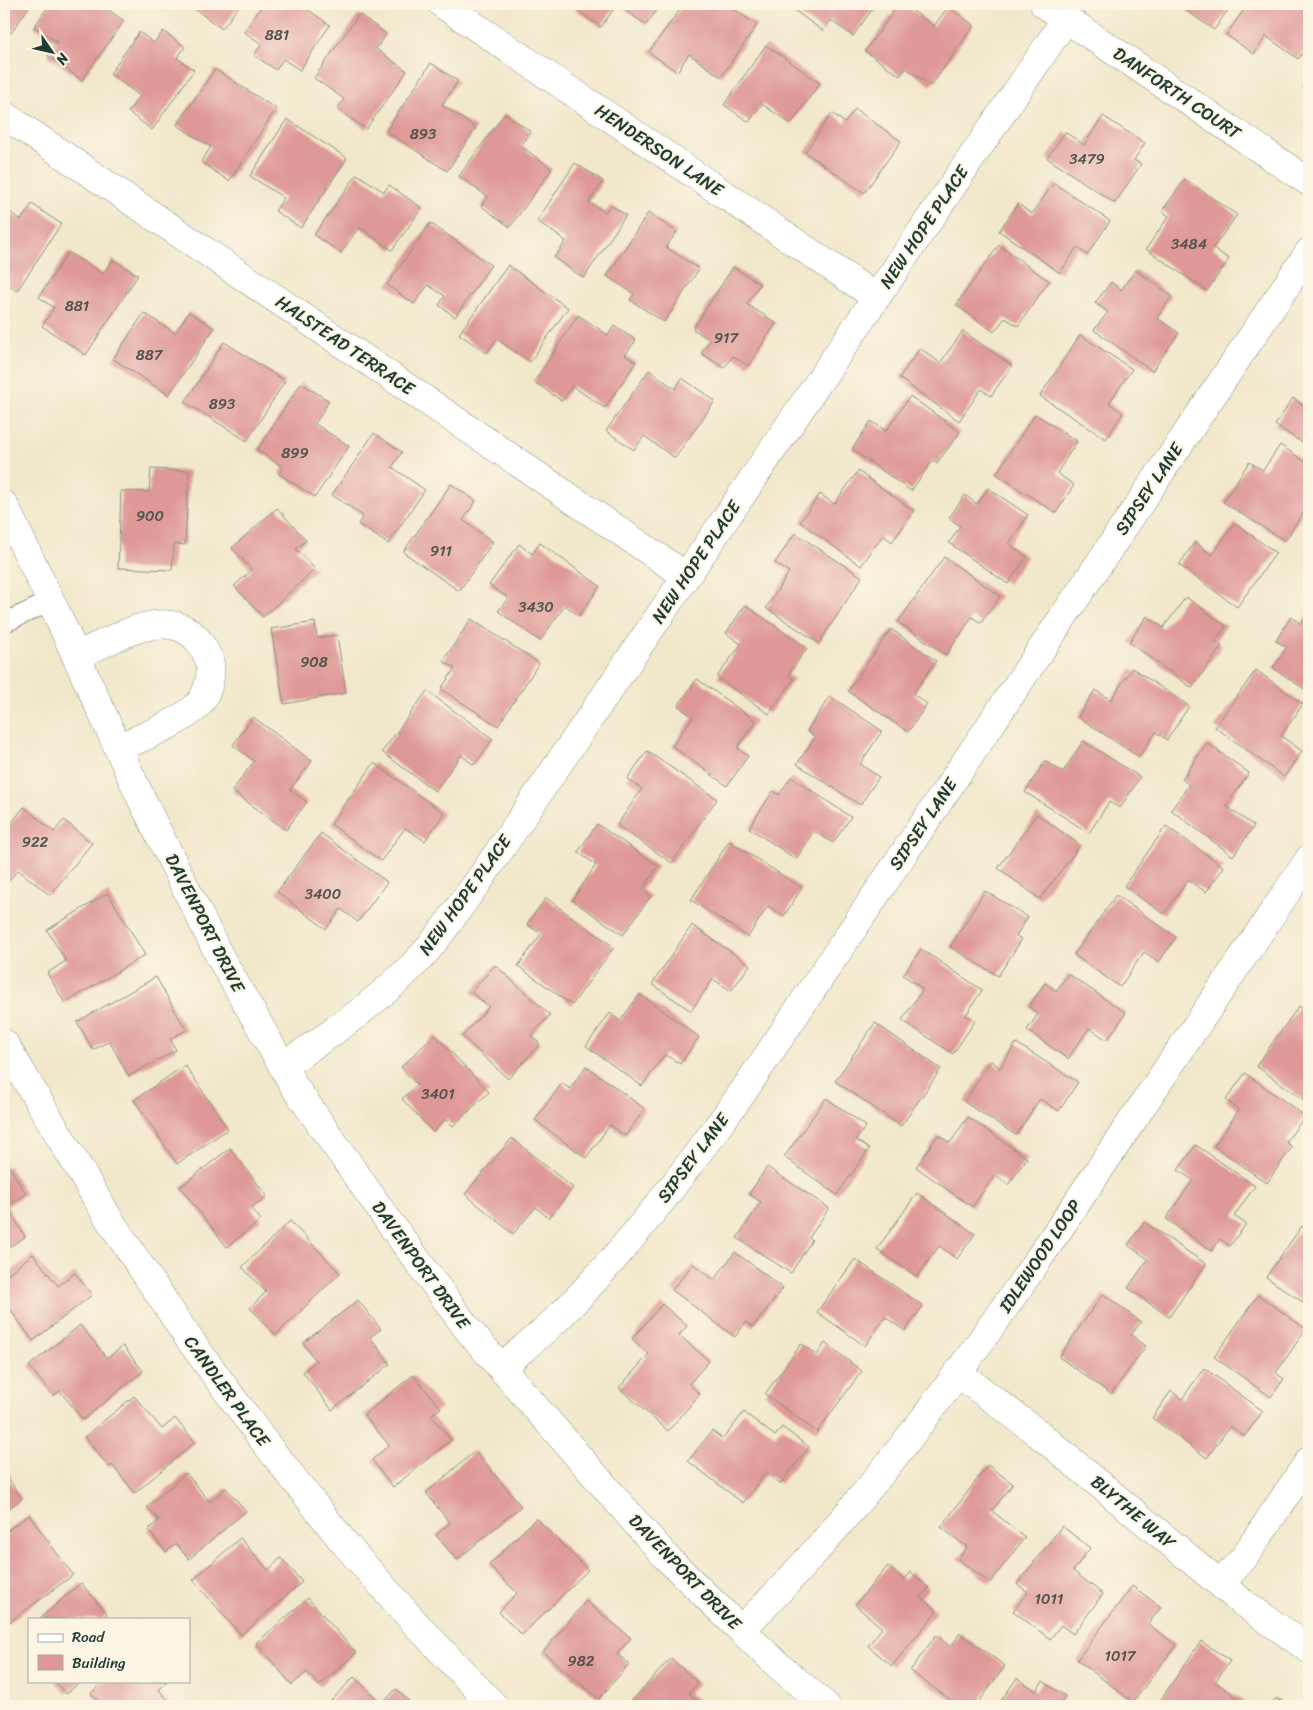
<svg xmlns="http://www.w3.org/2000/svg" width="1313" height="1710" font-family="Sriracha,sans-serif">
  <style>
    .building { fill: #de9897 }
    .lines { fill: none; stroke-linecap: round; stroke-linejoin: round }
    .service-casing { stroke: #88927f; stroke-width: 21 }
    .minor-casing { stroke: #88927f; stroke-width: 29 }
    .tertiary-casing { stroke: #88927f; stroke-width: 29 }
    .service { stroke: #fff; stroke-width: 19 }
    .minor { stroke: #fff; stroke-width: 28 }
    .tertiary { stroke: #fff; stroke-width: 28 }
    .labels { text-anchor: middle; stroke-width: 4; stroke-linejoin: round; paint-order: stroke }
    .number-label { font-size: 15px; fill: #4f544d }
    .street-label { font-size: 18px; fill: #1f3d34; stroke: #fcf5e5 }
  </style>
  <rect width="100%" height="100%" fill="#fcf5e5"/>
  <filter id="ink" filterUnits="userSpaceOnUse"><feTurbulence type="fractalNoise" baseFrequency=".02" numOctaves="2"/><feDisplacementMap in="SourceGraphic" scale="10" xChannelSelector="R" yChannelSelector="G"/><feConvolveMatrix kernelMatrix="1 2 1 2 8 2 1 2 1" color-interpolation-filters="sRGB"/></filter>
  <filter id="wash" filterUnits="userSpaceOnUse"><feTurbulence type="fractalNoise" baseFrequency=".0096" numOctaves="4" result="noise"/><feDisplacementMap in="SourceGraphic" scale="20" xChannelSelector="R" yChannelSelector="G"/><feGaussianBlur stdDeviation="1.12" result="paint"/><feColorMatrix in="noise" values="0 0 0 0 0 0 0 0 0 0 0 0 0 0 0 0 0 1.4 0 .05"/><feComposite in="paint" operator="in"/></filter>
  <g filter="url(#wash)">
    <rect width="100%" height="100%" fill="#f1e7ca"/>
    <g id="blocks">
      <!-- building -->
      <path class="building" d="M4,4H31L11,33L4,28Z
        M50,4H100L124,21L82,80L48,56L57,42L34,27Z
        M188,4H240L222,29Z
        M263,4H300L330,25L300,70L283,59L276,70L254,55L262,44L244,32Z
        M580,4H661L646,25L617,4L601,27L576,10Z
        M684,4H706L714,10L719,4H726L757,25L721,77L689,54L677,72L649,52Z
        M788,4H876L853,36L830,20L823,31L787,5Z
        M899,4H903L934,26L948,7L974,25L931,86L906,68L900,76L865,51Z
        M1192,4H1232L1214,30L1187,11Z
        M1248,4H1309V44L1298,59L1266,36L1254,54L1226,35Z
        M359,14L386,34L376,49L407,71L366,129L337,109L344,99L314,78Z
        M163,31L185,47L177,58L194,70L152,130L128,112L140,96L110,74L139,32L154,43Z
        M766,45L820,83L791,124L762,104L749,122L724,105Z
        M431,63L458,81L442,105L476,128L447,171L386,131Z
        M215,69L276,109L229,181L201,162L211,147L177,125Z
        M1309,78V92L1303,88Z
        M855,109L901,141L864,193L805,152L832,113L845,123Z
        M505,113L531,132L521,146L552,169L510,227L481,206L488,197L459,176Z
        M1103,116L1145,143L1134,160L1141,164L1115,203L1047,158L1065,132L1084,145Z
        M287,119L347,158L301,228L275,211L284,198L250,176Z
        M575,163L603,181L589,202L605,212L611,205L626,215L584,278L554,258L566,241L537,221Z
        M357,174L384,192L389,185L422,208L392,250L359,227L341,253L314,235Z
        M1185,179L1237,215L1213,248L1229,259L1207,291L1146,249L1169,216L1162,211Z
        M1054,183L1110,221L1087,255L1077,247L1060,273L999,231L1018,204L1032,214Z
        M32,204L61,224L17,291L4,282V208L21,220Z
        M648,213L677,232L666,247L699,269L664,322L630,300L634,294L607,276Z
        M430,223L491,265L455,317L439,305L445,296L428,285L414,304L387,285Z
        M999,245L1049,281L1018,326L1005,318L994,332L956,305Z
        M68,252L103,274L113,260L138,275L86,355L42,326L54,308L39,297Z
        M508,265L568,308L530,362L497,339L487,353L459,334Z
        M733,267L760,284L747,304L776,323L748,366L733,356L724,368L701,353L710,340L693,329Z
        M1136,270L1172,296L1157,318L1179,333L1152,371L1094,330L1108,312L1095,303L1111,282L1121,290Z
        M189,312L214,328L169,395L113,359L144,313L175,333Z
        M578,315L608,335L614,326L636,340L625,355L636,362L605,408L572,386L562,401L534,382Z
        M963,331L1012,366L991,396L981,389L959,421L899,378L920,348L940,363Z
        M1080,335L1132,369L1109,403L1123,413L1106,439L1040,396Z
        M224,342L285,381L247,441L185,402Z
        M649,370L675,389L682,378L715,401L675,458L644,436L634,450L606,431Z
        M301,383L329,401L315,424L349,446L315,497L279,474L283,467L257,450Z
        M910,396L960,432L937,463L933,460L911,491L852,449L871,421L886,431Z
        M1293,398L1309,409V447L1275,425Z
        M1035,414L1077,441L1057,473L1074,485L1056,513L996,474Z
        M374,433L402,452L392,467L425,490L388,544L358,524L363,516L332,495Z
        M1280,445L1309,464V504L1285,541L1223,502L1249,462L1263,470Z
        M151,469L189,471L185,545L174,544L172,570L118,568L121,491L149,492Z
        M858,471L914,511L892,542L883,535L861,566L800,522L820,494L834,504Z
        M451,484L476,501L463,520L493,542L459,591L403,552Z
        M988,488L1028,515L1009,544L1027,557L1008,584L949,543L960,526L949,518L965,495L977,504Z
        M277,508L306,540L296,549L315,569L263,617L234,586L252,570L232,548Z
        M1235,523L1276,553L1237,607L1179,565L1195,542L1212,555Z
        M795,533L862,577L819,643L766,608L789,572L775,563Z
        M540,543L600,586L579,616L565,605L540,641L498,611L508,598L489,585L519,544L532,554Z
        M944,557L1000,596L981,623L972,617L946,655L898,622Z
        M1186,597L1226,626L1215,641L1222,646L1192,688L1129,642L1147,616L1163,628Z
        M745,605L807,648L788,675L794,679L769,714L717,677L741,644L726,633Z
        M1309,612V692L1273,668L1287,647L1276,641L1291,617L1301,624Z
        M471,619L539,663L498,726L441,689L455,668L443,661Z
        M315,622L317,638L337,635L346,693L284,704L271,629Z
        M891,629L936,661L913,694L927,704L908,732L848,691Z
        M1132,668L1189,706L1167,740L1156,732L1139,757L1078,717L1095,690L1111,700Z
        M1256,670L1303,704L1281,736L1302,751L1284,777L1215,727Z
        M697,679L756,721L737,748L748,756L727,786L672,746L693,717L678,706Z
        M427,691L493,739L474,765L461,755L435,791L382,752Z
        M830,696L882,731L860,764L879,777L860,805L797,764L815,737L807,731Z
        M253,717L312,761L290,790L307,802L286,830L232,791L254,761L233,745Z
        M1083,741L1140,777L1120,808L1109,802L1089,833L1025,792L1045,761L1063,772Z
        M1207,743L1249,773L1226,806L1254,826L1233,856L1171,810L1189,785L1182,779Z
        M647,751L717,799L672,863L617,825L642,789L627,779Z
        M374,763L444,813L425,841L405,828L381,861L331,824Z
        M791,777L851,817L833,843L814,831L796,859L749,828L773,791L779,795Z
        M24,807L54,832L64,820L92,843L50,895L18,870L6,884L4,882V833Z
        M1037,814L1080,845L1040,899L998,868Z
        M597,824L658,866L642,890L651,896L623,935L572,900L596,865L578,852Z
        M1166,826L1224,867L1206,892L1188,880L1164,914L1124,886Z
        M321,833L387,882L358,922L341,909L326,929L277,892Z
        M729,841L802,888L784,916L768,906L748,937L691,900Z
        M985,891L1028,917L1016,936L1022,939L998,976L950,947Z
        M108,893L145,955L65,1003L47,973L66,961L47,930Z
        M1116,895L1176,937L1159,962L1144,952L1120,987L1074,955Z
        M546,898L614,947L572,1005L518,966L541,934L527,924Z
        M692,925L750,965L731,991L713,979L691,1011L652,984Z
        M921,949L982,990L966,1015L975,1021L953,1054L902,1020L923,989L903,975Z
        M495,965L550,1015L531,1036L540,1044L508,1079L462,1036L489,1007L471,992Z
        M1068,974L1126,1013L1107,1040L1089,1028L1068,1059L1027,1030L1038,1014L1029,1007L1045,983L1056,991Z
        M156,977L186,1030L170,1039L176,1050L129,1076L109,1041L93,1050L77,1022Z
        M640,994L699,1037L680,1064L665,1054L642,1086L586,1046L610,1013L620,1021Z
        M1299,1006L1309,1013L1308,1103L1256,1066Z
        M875,1023L941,1069L901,1126L835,1081Z
        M435,1035L489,1092L453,1126L446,1119L433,1132L402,1099L417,1085L401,1067Z
        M1016,1043L1078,1082L1059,1111L1040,1099L1016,1135L964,1102L991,1061L1000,1068Z
        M185,1065L228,1129L177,1164L134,1100Z
        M586,1066L645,1109L625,1136L610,1125L586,1158L535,1120L562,1083L570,1089Z
        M1245,1073L1305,1116L1286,1142L1292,1147L1267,1183L1214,1146L1239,1110L1226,1100Z
        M826,1098L866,1126L856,1140L869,1149L837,1195L784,1157Z
        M968,1117L1027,1158L1008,1185L995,1175L972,1207L916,1167L938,1135L950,1143Z
        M512,1138L573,1188L548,1218L536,1207L513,1234L465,1194Z
        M1196,1145L1255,1186L1234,1216L1246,1224L1230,1246L1220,1239L1212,1251L1166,1219L1193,1180L1178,1170Z
        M230,1148L267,1196L251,1208L261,1220L227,1247L180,1187Z
        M9,1166L26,1194L7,1206L25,1237L4,1250V1169Z
        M767,1167L829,1208L809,1238L812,1240L791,1273L737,1238L761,1202L749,1194Z
        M917,1193L975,1234L957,1259L939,1246L917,1277L877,1249Z
        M290,1221L340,1273L276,1335L250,1308L266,1292L242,1267Z
        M1144,1222L1206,1264L1169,1317L1128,1288L1148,1259L1128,1245Z
        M1302,1226L1309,1231V1301L1307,1305L1266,1277Z
        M735,1252L783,1288L753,1327L746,1322L735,1337L672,1290L693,1264L714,1280Z
        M33,1254L58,1286L75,1273L92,1295L33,1341L4,1301V1277Z
        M855,1259L923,1306L905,1331L885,1317L865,1346L817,1312Z
        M1103,1294L1141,1322L1131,1335L1146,1346L1111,1394L1059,1357Z
        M1258,1295L1306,1329L1276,1373L1284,1379L1271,1397L1214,1357Z
        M358,1300L381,1329L370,1337L390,1364L332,1410L303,1372L316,1361L303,1343Z
        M662,1304L687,1326L679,1335L709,1361L689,1384L700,1394L668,1431L619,1388L649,1354L632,1339Z
        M80,1325L107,1358L123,1346L143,1371L83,1420L60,1391L53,1396L29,1366Z
        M825,1343L862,1371L817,1432L765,1394L801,1344L817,1355Z
        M1204,1368L1263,1411L1245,1436L1230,1426L1207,1458L1152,1418L1171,1391L1182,1399Z
        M413,1375L441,1408L431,1415L451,1440L393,1487L372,1460L389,1445L364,1415Z
        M134,1396L162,1429L175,1418L195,1442L135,1493L112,1465L109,1467L84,1437Z
        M744,1412L775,1436L782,1427L809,1447L780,1484L766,1473L743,1503L688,1461L712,1431L723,1439Z
        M475,1451L521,1506L457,1560L436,1535L450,1523L426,1493Z
        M988,1465L1013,1484L992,1511L1025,1537L990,1583L958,1559L967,1547L941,1527Z
        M4,1472L22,1499L4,1511Z
        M186,1473L210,1502L226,1488L246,1511L189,1559L176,1544L166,1552L148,1530L159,1520L147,1507Z
        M29,1515L73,1575L7,1624L4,1620V1533Z
        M536,1518L588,1570L522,1635L499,1612L517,1593L489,1565Z
        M1062,1526L1090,1548L1073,1571L1103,1594L1073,1634L1061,1625L1050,1639L1013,1611L1028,1592L1017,1584Z
        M240,1538L268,1570L281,1558L302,1582L241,1635L193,1580Z
        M888,1566L904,1580L911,1572L929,1588L921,1597L937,1611L892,1666L868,1646L882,1628L855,1605Z
        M81,1583L107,1614L101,1619H39Z
        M1132,1586L1161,1607L1148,1624L1176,1645L1133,1702L1077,1660Z
        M308,1598L356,1653L319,1686L307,1672L292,1685L256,1643Z
        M586,1601L631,1638L617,1654L629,1664L599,1699L543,1652Z
        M960,1633L1005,1666L976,1706H959L910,1671L936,1635L951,1647Z
        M1201,1641L1230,1661L1215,1682L1247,1704L1245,1706L1157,1705Z
        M671,1658L698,1683L689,1693L703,1706H627Z
        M354,1677L382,1704L396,1689L414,1706H326Z
        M1017,1678L1036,1691L1043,1681L1065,1696L1059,1706H997Z
        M55,1681H81L66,1694Z
        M104,1681H167L159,1690L173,1706H103L91,1693Z
        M1276,1698L1288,1706H1269Z"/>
    </g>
  </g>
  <g filter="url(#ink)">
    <use href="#blocks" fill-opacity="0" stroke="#88927f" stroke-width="1"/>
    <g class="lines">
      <!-- service casing -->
      <g class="service-casing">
        <path id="service" d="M4,623L51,601"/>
      </g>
      <!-- minor casing -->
      <g class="minor-casing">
        <path id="minor" d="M442,4L876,297
          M1044,4L1309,182
          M4,115L686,576
          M76,656C120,637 180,595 208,657C214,671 208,693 199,704C181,723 142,737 118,748
          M4,1043L109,1219L187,1336L263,1440L346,1545L416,1624L494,1706
          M283,1065C333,1034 379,1001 420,958C442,935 459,906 478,882L1066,19
          M501,1368C520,1351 540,1335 558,1318C627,1250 686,1170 743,1092L1309,252
          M958,1373L1039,1434L1242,1602L1309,1649
          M1220,1584L1243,1559L1309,1461
          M826,1706L780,1667L741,1630C872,1500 977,1350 1080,1198C1157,1085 1233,972 1309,859"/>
      </g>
      <!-- tertiary casing -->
      <g class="tertiary-casing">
        <path id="tertiary" d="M4,505L56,612L140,796L219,955L294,1086L387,1219L469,1331L666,1557L741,1630"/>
      </g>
      <!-- service -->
      <use href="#service" class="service"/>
      <!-- minor -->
      <use href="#minor" class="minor"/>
      <!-- tertiary -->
      <use href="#tertiary" class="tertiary"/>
    </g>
  </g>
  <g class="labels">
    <!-- number labels -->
    <g class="number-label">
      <text x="277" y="40">881</text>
      <text x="423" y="139">893</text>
      <text x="1087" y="164">3479</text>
      <text x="1189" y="249">3484</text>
      <text x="77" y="311">881</text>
      <text x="726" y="343">917</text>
      <text x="149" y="360">887</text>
      <text x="222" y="409">893</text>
      <text x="295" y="458">899</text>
      <text x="150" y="521">900</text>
      <text x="441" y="556">911</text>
      <text x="536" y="612">3430</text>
      <text x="314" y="667">908</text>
      <text x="35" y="847">922</text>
      <text x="323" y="899">3400</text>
      <text x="438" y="1099">3401</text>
      <text x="1049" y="1604">1011</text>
      <text x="1120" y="1661">1017</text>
      <text x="581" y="1666">982</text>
    </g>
    <!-- street labels -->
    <g class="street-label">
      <text transform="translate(1177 93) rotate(34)" y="6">DANFORTH COURT</text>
      <text transform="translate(659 150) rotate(34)" y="6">HENDERSON LANE</text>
      <text transform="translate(924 227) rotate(-56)" y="6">NEW HOPE PLACE</text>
      <text transform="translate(345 345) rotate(34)" y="6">HALSTEAD TERRACE</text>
      <text transform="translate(1149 489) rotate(-56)" y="6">SIPSEY LANE</text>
      <text transform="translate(696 562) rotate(-56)" y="6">NEW HOPE PLACE</text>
      <text transform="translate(923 824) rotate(-56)" y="6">SIPSEY LANE</text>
      <text transform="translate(465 895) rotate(-54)" y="6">NEW HOPE PLACE</text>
      <text transform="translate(205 923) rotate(63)" y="6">DAVENPORT DRIVE</text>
      <text transform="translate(693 1158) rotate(-53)" y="6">SIPSEY LANE</text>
      <text transform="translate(1040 1256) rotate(-56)" y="6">IDLEWOOD LOOP</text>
      <text transform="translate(421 1265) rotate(54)" y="6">DAVENPORT DRIVE</text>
      <text transform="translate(227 1391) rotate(54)" y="6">CANDLER PLACE</text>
      <text transform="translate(1133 1512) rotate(40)" y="6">BLYTHE WAY</text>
      <text transform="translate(685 1572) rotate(46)" y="6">DAVENPORT DRIVE</text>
    </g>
  </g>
  <!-- margin -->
  <rect width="1313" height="1710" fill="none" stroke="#fcf5e5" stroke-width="20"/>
  <!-- legend -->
  <rect x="28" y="1618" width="162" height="65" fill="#fcf5e5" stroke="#a4ab9e"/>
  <rect x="38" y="1634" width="25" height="8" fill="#ffffff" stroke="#a4ab9e"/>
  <text x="72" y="1642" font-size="15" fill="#1f3d34">Road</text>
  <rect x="38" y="1655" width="25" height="15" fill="#de9897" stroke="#a4ab9e"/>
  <text x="72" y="1668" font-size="15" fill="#1f3d34">Building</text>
  <!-- north arrow -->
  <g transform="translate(52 52) rotate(124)" stroke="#fcf5e5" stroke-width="4" paint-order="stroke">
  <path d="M0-4L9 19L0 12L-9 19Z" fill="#1f3d34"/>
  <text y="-8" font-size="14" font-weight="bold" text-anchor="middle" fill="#1f3d34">N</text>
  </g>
</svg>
